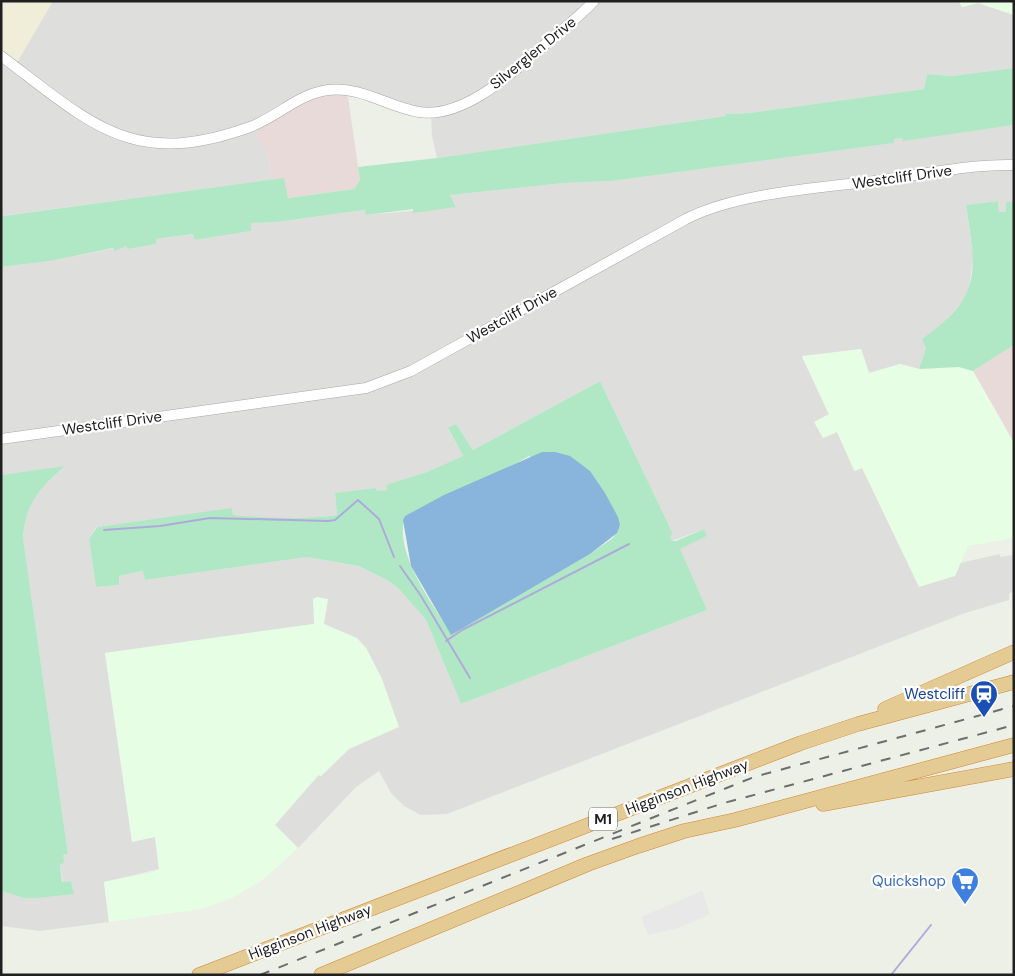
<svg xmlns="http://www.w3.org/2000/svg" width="1015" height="976" font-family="'DM Sans',sans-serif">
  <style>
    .residential { fill: #dededd; fill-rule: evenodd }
    .commercial { fill: #f0eed8 }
    .industrial { fill: #e9dada }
    .education { fill: #e6fee3 }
    .grass { fill: #b0e8c5; fill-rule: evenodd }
    .pitch { fill: #89b4db }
    .parking { fill: #e8e8e8 }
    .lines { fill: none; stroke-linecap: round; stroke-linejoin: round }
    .stream { stroke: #afaadc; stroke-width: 2 }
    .minor-casing { stroke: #a7a7a7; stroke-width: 11 }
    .highway-casing { stroke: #d4852f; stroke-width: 15 }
    .minor { stroke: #fff; stroke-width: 10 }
    .highway { stroke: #e4ca93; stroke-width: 14 }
    .rail { stroke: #6e6e6e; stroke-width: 2; stroke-dasharray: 10 10; stroke-linecap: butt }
    .labels { text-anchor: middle; stroke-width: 4.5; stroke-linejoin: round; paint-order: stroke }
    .shield { fill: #fff; stroke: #636363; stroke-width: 1 }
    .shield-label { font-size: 14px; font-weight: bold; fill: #202020 }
    .street-label { font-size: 15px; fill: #202020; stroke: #fff }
    .transit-label { font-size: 15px; fill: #164399; stroke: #fff; text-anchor: end }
    .shop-label { font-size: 15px; fill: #366cbe; stroke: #fff; text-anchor: end }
  </style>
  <rect width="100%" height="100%" fill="#ecf0e7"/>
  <!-- residential -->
  <path class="residential" d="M53,1H959L962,7L978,3L1014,15V68L952,76L927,74L924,89L749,113L727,114L726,116L437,158L432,136L431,112L347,90L268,154L271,180L1,216V55L42,19Z
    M1014,125V202H1007L1006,212H999L998,201L966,205L973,258L969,290L963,301L941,326L926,348L919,369L900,364L869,373L861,349L802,357L829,415L815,422L823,438L837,432L854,471L862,467L896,536L955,576L960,563L1000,554V557L1014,555V592L1009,593V600L965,613L447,814L421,815L404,806L391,793L379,771L356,787L298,848L275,825L319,775L321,776L349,749L382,679L366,648L356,638L324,624L317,597L314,624L105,653L132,841L155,837L159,869L104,882L109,922L40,931L1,926V891L24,898H39L73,894L71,881L63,882L60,864L63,855L68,854L23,538L25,522L32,501L39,490L64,467L1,475V267L50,261L126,246L128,249L156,244V239L194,234L195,240L251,231L250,223L277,222L366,210V215L456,207L450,195L564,183L612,181L894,143V139L902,138L903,140ZM600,381L673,534L670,536L672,541L704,529L707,536L679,549L707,610L461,704L426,620L397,587L387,580L359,566L307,557L145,580L144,571L119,576V585L96,587L89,539L96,527L232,509L233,515L263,518H313L337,515L335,494L376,488L377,491L387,490L386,486L427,472L463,456L448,429L456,424L473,450Z"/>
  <!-- commercial -->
  <path class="commercial" d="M1,1H53L15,66L1,55Z"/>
  <!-- industrial -->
  <path class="industrial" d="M347,90L360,180L354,189L287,198L284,179L271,180L268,154L250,127L295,102Z
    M1014,345V443L973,371Z"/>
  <!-- education -->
  <path class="education" d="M959,1H1014V15L978,3L962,7Z
    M861,349L869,373L900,364L919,369L959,367L973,371L1014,443V538L968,546L955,576L919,587L862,468L855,471L837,432L823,438L814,422L829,414L802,356Z
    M317,597L328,599L324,624L357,638L366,648L382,679L399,727L349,749L321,776L318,775L275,825L298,848L263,880L232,898L201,909L109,922L104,882L154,872L159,869L155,837L132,842L105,653L314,624L313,599Z"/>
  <!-- grass -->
  <path class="grass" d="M1014,68V125L903,141L902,138L894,139V143L612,181L564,183L450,195L456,207L413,213V209L366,215L365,210L277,222L251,223V231L195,240L193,234L156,239V244L128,249L126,246L115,251L113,248L50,261L1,267V216H3L284,178L288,198L354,189L360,180L358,167L437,158L726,116V114L749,113L924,89L927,74L952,76Z
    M998,201L999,212H1006V202H1014V345L973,371L959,367L919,369L926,348L922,339C983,296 976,273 966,205Z
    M600,381L673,534L670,536L672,541H676L704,529L707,536L680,549L707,610L461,704L426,620L397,587L387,580L359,566L307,557L145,580L143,571L119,576V585L96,587L89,539L97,527L232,508L233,515C268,518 302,520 337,515L335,493L376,488L377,491L387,490L386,485L427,472L463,456L448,428L456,424L473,450ZM529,456L605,493L620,525L613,538L590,554L451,634C433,604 393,553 405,516C446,494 490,480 529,456Z
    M65,466C39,489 26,502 23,538L68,854L63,855L64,863L60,864L62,882L71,881L74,894L39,898H24L1,891V475Z"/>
  <!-- pitch -->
  <path class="pitch" d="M542,452H555L570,456L590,471L605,493L618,517L620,525L617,533L590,554L451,635L411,566L403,520L405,516L444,495Z"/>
  <!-- parking -->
  <path class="parking" d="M702,891L710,914L678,928L648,935L641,917Z"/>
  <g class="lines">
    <!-- stream -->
    <path class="stream" d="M104,530L160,526L210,518L328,521L335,520L358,500L379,519L394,557
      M400,566L421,596L470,678
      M446,641L462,630L629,544
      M891,975L931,925"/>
    <!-- minor casing -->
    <g class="minor-casing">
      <path id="minor" d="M1,56C91,123 131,170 250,127C277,117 298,94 328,90C361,86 388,107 419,112C466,119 516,69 549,41C564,28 580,16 594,1
        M1,439L366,388L411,371L686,219C739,192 822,188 882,180C925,174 970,164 1014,165"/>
    </g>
    <!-- highway casing -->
    <g class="highway-casing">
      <path id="highway" d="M885,709L1014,652
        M823,804L1014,769
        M199,975L801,743L858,724L1014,682
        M321,975L588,864L638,846L684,831L735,820L1014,745"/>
    </g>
    <!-- minor -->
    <use href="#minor" class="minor"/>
    <!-- highway -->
    <use href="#highway" class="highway"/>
    <!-- rail -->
    <path class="rail" d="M612,839L724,803L1014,725
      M260,975L754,777L1014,706"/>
  </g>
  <!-- icons -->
  <defs>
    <g id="station-pin" transform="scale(1.4375)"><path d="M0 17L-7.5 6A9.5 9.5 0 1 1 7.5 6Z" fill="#1a4fb4" stroke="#fff"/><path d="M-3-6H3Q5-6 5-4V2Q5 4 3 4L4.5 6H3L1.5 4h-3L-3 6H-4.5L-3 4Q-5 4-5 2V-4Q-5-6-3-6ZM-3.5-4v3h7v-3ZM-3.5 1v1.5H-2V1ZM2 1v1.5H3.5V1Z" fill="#fff"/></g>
    <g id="supermarket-pin" transform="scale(1.4375)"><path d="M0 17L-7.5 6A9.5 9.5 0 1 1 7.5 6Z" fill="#3f7fe0" stroke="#fff"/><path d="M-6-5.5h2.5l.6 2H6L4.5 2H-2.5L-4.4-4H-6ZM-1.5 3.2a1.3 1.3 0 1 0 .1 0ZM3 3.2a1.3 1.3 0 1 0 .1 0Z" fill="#fff"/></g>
  </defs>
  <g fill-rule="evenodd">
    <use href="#station-pin" x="984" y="694"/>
    <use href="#supermarket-pin" x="965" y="881"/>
  </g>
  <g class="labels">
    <!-- shield labels -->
    <rect class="shield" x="589" y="807.5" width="28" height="23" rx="4"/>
    <g class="shield-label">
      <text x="603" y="824">M1</text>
    </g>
    <!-- street labels -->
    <g class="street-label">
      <text transform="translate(533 53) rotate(-39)" y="5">Silverglen Drive</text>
      <text transform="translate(902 177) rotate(-8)" y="5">Westcliff Drive</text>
      <text transform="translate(512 315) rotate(-29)" y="5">Westcliff Drive</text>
      <text transform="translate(112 423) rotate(-8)" y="5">Westcliff Drive</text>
      <text transform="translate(687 787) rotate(-21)" y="5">Higginson Highway</text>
      <text transform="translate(310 932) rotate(-21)" y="5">Higginson Highway</text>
    </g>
    <!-- transit labels -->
    <g class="transit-label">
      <text x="965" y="699">Westcliff</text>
    </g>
    <!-- shop labels -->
    <g class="shop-label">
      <text x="946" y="886">Quickshop</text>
    </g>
  </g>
  <!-- border -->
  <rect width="1015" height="976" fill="none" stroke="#202020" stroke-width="5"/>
</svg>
